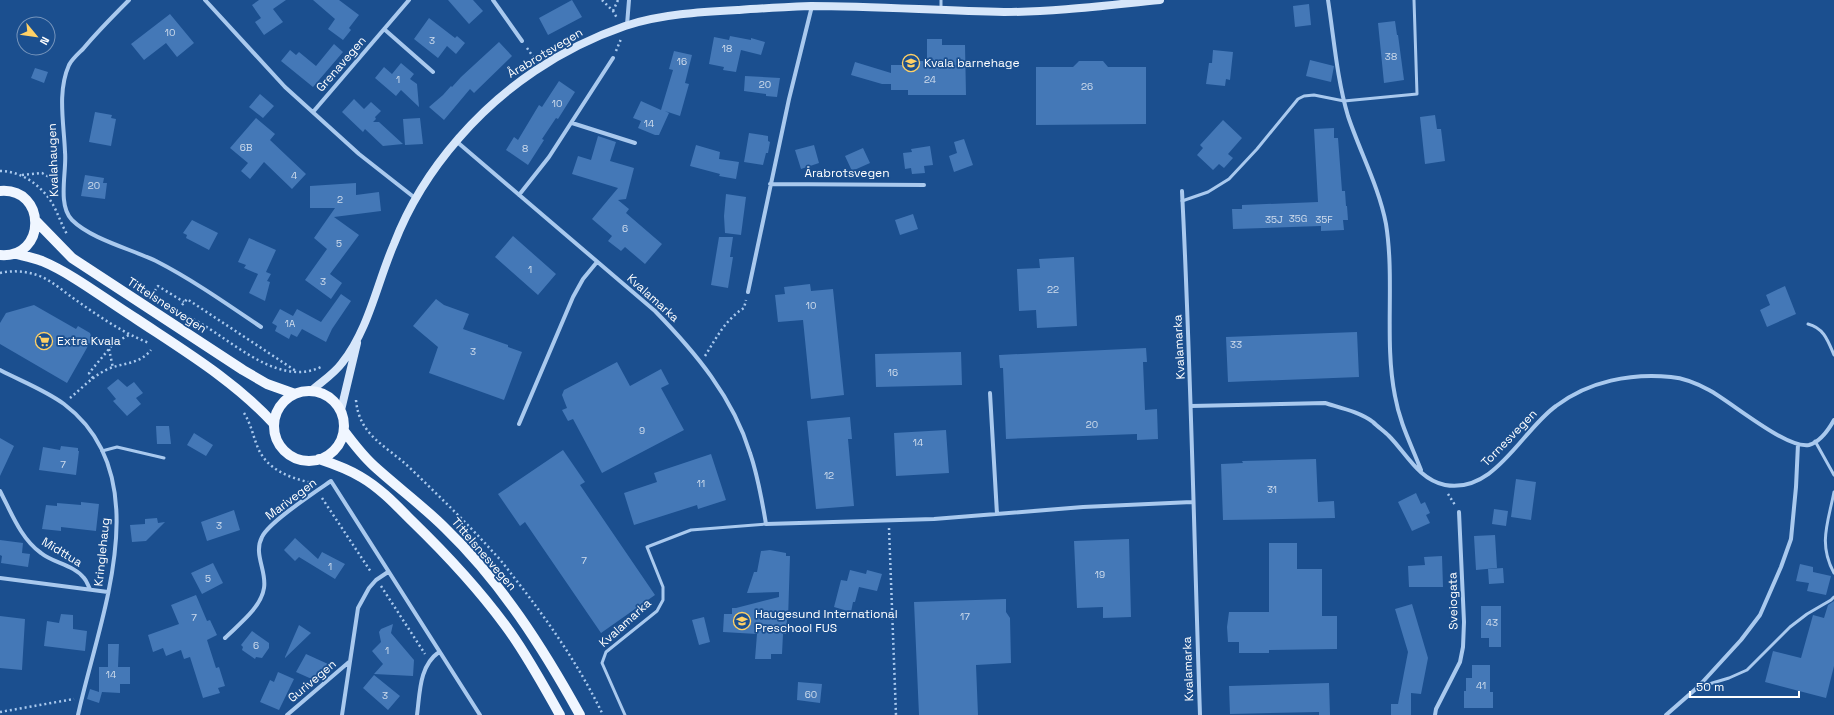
<svg xmlns="http://www.w3.org/2000/svg" width="1834" height="715" font-family="'Space Grotesk',sans-serif">
  <style>
    .building { fill: #4478b7 }
    .lines { fill: none; stroke-linecap: round; stroke-linejoin: round }
    .path { stroke: #a9c9ee; stroke-width: 2.5; stroke-dasharray: 2 3; stroke-linecap: butt }
    .lane { stroke: #a9c9ee; stroke-width: 3 }
    .street { stroke: #a9c9ee; stroke-width: 4 }
    .secondary { stroke: #d6e6fa; stroke-width: 8 }
    .primary { stroke: #f0f6ff; stroke-width: 10 }
    .labels { text-anchor: middle; stroke-width: 3.5; stroke-linejoin: round; paint-order: stroke }
    .number-label { font-size: 10px; fill: #d0dded }
    .street-label { font-size: 12px; fill: #fff; stroke: #1b4f8f }
    .poi-label { font-size: 12px; fill: #fff; stroke: #1b4f8f; text-anchor: start }
  </style>
  <rect width="100%" height="100%" fill="#1b4f8f"/>
  <!-- building -->
  <path class="building" d="M259,0H286L273,9L283,22L264,35L255,22L261,18L252,5Z
    M313,0H339L359,15L349,28L351,30L343,40L328,29L335,19Z
    M448,0H473L483,11L469,24Z
    M572,0L582,17L548,35L539,18Z
    M1309,4L1311,25L1295,27L1293,6Z
    M170,14L194,43L177,57L166,43L144,60L131,44Z
    M429,18L455,38L457,36L465,43L456,54L447,46L438,58L414,39Z
    M1395,21L1397,35H1398L1404,80L1384,83L1378,23Z
    M730,36L751,40V38L765,42L761,55L741,50L736,72L723,70L724,67L709,64L714,37L729,40Z
    M927,39H942V45H965L966,95H908V90H891V84H882L851,75L855,62L891,73V65H909V61H927Z
    M499,42L512,56L474,93L470,89L444,120L429,107L443,95L451,86L452,87L461,77Z
    M334,44L343,52L313,87L281,61L290,50L296,55L299,52L316,66Z
    M1213,50L1233,52L1230,80L1226,79L1225,86L1206,84L1209,63H1212Z
    M674,51L692,55L685,83L689,84L680,116L665,111L669,113L659,135H655L638,128L641,121L633,118L641,101L661,110L673,70L669,69Z
    M1310,60L1334,66L1331,82L1306,76Z
    M1079,61H1103L1108,67H1146V124L1036,125V67H1073Z
    M401,63L414,74L410,79L417,84L419,107L401,90L396,96L375,78L384,67L392,74Z
    M35,68L48,72L44,83L31,78Z
    M745,76L780,78L777,97L766,96V94L744,91Z
    M559,81L575,92L558,119L556,118L542,139L544,140L528,165L506,150L514,137L518,140L539,105L542,107Z
    M260,94L274,106L263,118L249,107Z
    M354,99L364,109L371,102L381,111L375,117L376,119L373,122H379L403,144L383,146L365,129L363,132L342,112Z
    M95,112L112,115L111,118L116,119L111,146L89,142Z
    M1435,115L1437,129H1441L1445,161L1425,164L1420,117Z
    M256,118L275,134L270,140L306,174L292,189L264,162L250,179L241,171L248,163L230,148Z
    M420,118L423,144L405,145L403,119Z
    M1223,120L1242,138L1228,154L1233,158L1224,168L1219,164L1213,170L1197,155L1203,148L1200,145Z
    M1334,128V138H1338L1342,191H1345L1346,206H1347L1348,220H1343L1344,230L1321,231V226L1233,229L1232,209H1242V205L1318,202L1314,129Z
    M749,133L768,136V141L770,142L768,153H766L763,165L744,162Z
    M598,136L616,142L610,161L634,168L626,199L618,200L629,209L626,213L662,244L645,264L625,247L621,251L608,241L612,236L592,219L618,188L572,174L578,156L591,160Z
    M964,139L973,165L954,172L949,156L957,153L954,142Z
    M696,145L720,152L719,159L739,162L736,179L719,176L720,174L690,166Z
    M814,145L819,163L801,169L795,150Z
    M930,146L933,165L924,166L925,173L912,174L911,168L905,169L903,153L912,152L911,149Z
    M863,148L870,163L852,171L845,156Z
    M85,175L104,178L103,183H107L105,199L81,196Z
    M356,183V195L379,192L381,211L334,217L359,235L330,274L342,283L331,299L305,280L327,249L314,238L335,208H310V186Z
    M726,194L746,197L741,235L725,233L724,216Z
    M913,214L918,229L900,235L895,220Z
    M192,220L218,233L209,250L186,238L187,235L183,233Z
    M513,236L556,274L538,295L495,257Z
    M719,237H733L730,257H733L728,288L711,285Z
    M249,238L276,250L266,272L271,274L267,281L270,282L265,301L249,293L258,274L244,268L246,265L238,262Z
    M1074,257L1077,326L1037,328L1036,310L1019,311L1017,269L1040,268L1039,259Z
    M810,284L811,291L833,289L844,395L811,399L803,320L778,322L775,295L785,294L784,287Z
    M1785,286L1796,314L1767,327L1760,310L1770,305L1766,295Z
    M341,294L351,301L332,329L326,342L302,329L297,337L291,334L289,339L275,331L277,326L272,323L280,309L293,316L297,309L321,322Z
    M436,299L444,305L469,314L463,329L508,345V347L522,352L504,400L429,373L438,347L413,326Z
    M34,305L76,329L78,326L90,333L92,339L67,383L0,344V323L6,313Z
    M1357,332L1359,377L1228,382L1226,337Z
    M1146,348L1147,362H1143L1145,410L1157,409L1158,439L1137,440V434L1006,439L1003,368H1000L999,355Z
    M961,352L962,385L876,387L875,354Z
    M617,362L630,386L661,369L669,384L661,388L684,430L602,473L573,419L568,421L562,410L567,408L562,395L564,390Z
    M118,379L127,387L134,382L143,393L136,398L141,404L127,416L113,401L116,399L107,388Z
    M850,417L852,439H848L854,506L816,509L807,421Z
    M156,426H169L171,444H157Z
    M946,430L949,473L896,476L894,433Z
    M194,433L213,445L206,456L187,445Z
    M0,438L14,446L0,476Z
    M61,446L78,448V451H79L76,475L39,470L43,447L60,450Z
    M563,450L585,482L580,485L655,595L601,633L525,522L520,526L498,494Z
    M711,454L726,500L698,509L697,505L634,525L624,493L657,482L654,473Z
    M1316,459L1318,502L1334,501L1335,518L1223,520L1221,464L1243,463L1242,461Z
    M1516,479L1536,482L1531,520L1511,517Z
    M1416,493L1421,504L1425,502L1430,513L1426,515L1430,523L1412,531L1398,502Z
    M81,502L99,504L96,531L61,527V531L42,529L46,505L57,506V503L81,505Z
    M1494,509L1508,511L1506,526L1492,524Z
    M234,510L240,530L207,541L201,522Z
    M157,518L158,523L165,522L146,541L132,542L130,525L145,524V519Z
    M1495,535L1497,568L1476,570L1474,536Z
    M295,538L318,559L322,552L345,564L335,579L299,557L295,561L284,550Z
    M1129,539L1131,617L1103,618V607L1077,608L1074,541Z
    M0,540L23,543L22,553L30,554L28,567L1,563L2,556L0,555Z
    M1269,543H1297V569H1322V616H1337V649L1269,650V653H1239V642H1228L1227,627L1229,612H1269Z
    M770,550L786,553V556H790L788,620H787L786,634H783L782,654H771V659H755L757,634L723,632L724,614H732V608H736L779,597V592L747,593L754,572H757L761,551Z
    M1442,556L1443,587H1409L1408,566L1425,565L1424,557Z
    M213,563L223,583L202,594L191,573Z
    M1800,564L1813,567V572L1831,576L1826,595L1807,591L1809,583L1796,581Z
    M1503,568L1504,583L1489,584L1488,569Z
    M850,570L866,574L867,570L882,574L877,591L859,587L855,602H853L851,612L834,607L841,580L847,581Z
    M196,595L207,621L210,620L217,635L207,640L216,668L219,667L225,686L218,688L220,693L203,698L190,657L184,659L181,650L166,656L163,648L153,652L148,635L179,624L171,605Z
    M1006,599V612L1010,618L1011,663L976,665L978,715H919L914,602Z
    M1834,601V666L1826,698L1765,682L1773,651L1801,658L1813,615L1824,618L1828,605Z
    M1412,604L1428,658L1421,694L1411,693V715H1391V704H1398L1408,652L1395,609Z
    M1481,606H1501V647H1489V638H1481Z
    M61,614L73,615V629L87,631L85,651L44,646L47,621L59,623Z
    M0,616L25,619L22,670L0,668Z
    M704,617L710,642L699,645L692,620Z
    M393,624L391,633L414,660L413,676L374,674L383,664L372,651L381,642L379,632L381,629Z
    M299,625L311,633L285,658V657Z
    M252,631L269,643V648L262,658L256,657L255,659L242,650L243,647L241,645Z
    M108,644H119L118,667H130V684H120V693L102,692L99,703L87,699L90,689L99,692V667H108Z
    M306,654L328,664L319,681L315,678L314,680L296,672Z
    M1472,665H1490V692H1493V708H1464V691H1466V678H1472Z
    M278,672L294,679L279,710L260,702L270,680L274,682Z
    M374,675L400,696L388,710L363,688Z
    M798,682L822,684L820,703L797,700Z
    M1329,683L1330,715H1319V712L1230,714L1229,686Z"/>
  <g class="lines">
    <!-- path -->
    <path class="path" d="M602,0L613,11L617,18
      M613,11L618,0
      M527,48L534,58
      M616,51L621,39
      M0,171C21,171 41,185 52,203C58,213 61,224 67,234
      M22,175L42,173L54,180
      M0,273C14,270 28,271 42,277C53,282 63,291 73,298C97,315 121,332 149,343
      M152,295L158,286L184,302
      M182,305L187,299L296,371
      M184,315C226,332 273,389 321,367
      M109,349L113,368
      M705,356C717,337 725,320 744,308L746,300
      M93,378L89,373L114,343L129,335
      M70,398C81,389 91,378 104,371C120,362 138,366 151,350
      M356,400C359,436 387,446 410,468C439,496 467,523 493,552C503,562 511,574 520,585C551,625 581,669 603,715
      M244,413C251,424 253,436 258,448C267,469 288,477 308,482L311,485
      M1448,494L1455,505
      M322,498L371,572
      M889,528L896,715
      M381,586L425,654
      M0,712L74,699"/>
    <!-- lane -->
    <path class="lane" d="M941,0V10
      M1182,201L1208,192L1229,179L1257,149L1298,99L1304,96L1314,95L1344,101L1417,94L1414,0
      M1808,324C1824,328 1828,341 1834,355
      M1815,441L1834,475
      M102,451L117,447L164,458
      M1834,492C1828,523 1818,544 1834,573
      M1699,687L1729,678L1747,670L1790,627L1807,614L1831,600L1834,597
      M625,715L602,663L606,652L657,611L663,600V587L647,547L691,530L766,524"/>
    <!-- street -->
    <path class="street" d="M129,0C113,16 97,32 83,49C79,53 72,59 69,65C57,92 64,124 65,152C67,171 57,205 72,220C91,239 131,249 156,261C193,280 227,304 261,327
      M205,0L285,87L359,154L415,198
      M493,0L522,41
      M1328,0C1334,39 1337,79 1348,116C1360,152 1379,187 1386,224C1395,280 1384,342 1395,396C1400,424 1411,444 1421,470
      M627,25L629,0
      M384,29L433,72
      M313,112L409,0
      M572,123L635,143
      M456,141L655,311C695,352 733,397 750,453C758,476 762,500 766,524L934,519L1083,507L1192,502
      M770,184L924,185
      M1182,191C1191,366 1194,540 1200,715
      M519,195L549,157L613,58
      M748,292L789,99L812,6
      M0,370C21,381 45,390 64,404C161,477 98,621 78,715
      M990,393L997,514
      M1191,406L1325,403C1341,408 1360,412 1373,422C1378,427 1384,431 1389,436C1406,453 1419,480 1445,485C1495,494 1521,431 1556,406C1589,381 1631,373 1671,377C1683,378 1698,384 1709,390C1730,401 1786,449 1809,445C1820,442 1829,429 1834,420
      M519,424L573,297L583,279L597,262
      M0,491C11,512 21,539 41,553C53,563 74,565 84,578C87,581 88,586 90,589
      M0,578L108,592
      M225,638C238,625 261,608 264,588C267,571 253,554 262,537C269,522 315,492 331,481L480,715
      M287,715L349,662
      M342,715L358,608L369,588L376,580L388,572
      M417,715C420,693 419,666 439,652
      M1435,715L1436,709L1460,662L1463,647L1464,622L1459,512
      M1666,715L1698,687L1741,640L1760,615L1781,567L1791,539L1796,487L1798,444"/>
    <!-- secondary -->
    <path class="secondary" d="M311,391C321,382 334,374 342,363C369,329 377,283 394,244C409,205 431,170 459,138C503,87 561,48 625,26C661,14 701,12 739,10C763,8 787,7 811,6C876,6 940,11 1004,12C1056,12 1109,5 1160,0
      M341,410L357,343"/>
    <!-- primary -->
    <path class="primary" d="M0,191C47,187 47,259 0,255
      M36,221L72,258L243,370L267,384L295,394
      M16,254C24,256 34,258 42,261C73,274 106,300 135,318C183,350 235,381 274,424
      M274 426a35 35 0 1 1 70 0a35 35 0 1 1-70 0Z
      M344,431C353,443 363,456 374,466C397,487 423,506 445,528C501,582 543,648 580,715
      M319,459C334,464 348,469 361,477C380,488 396,505 412,521C445,553 477,587 505,625C526,653 543,685 560,715"/>
  </g>
  <!-- icons -->
  <defs>
    <g id="school-ring" transform="scale(0.9)"><circle r="9.5" fill="#1b4f8f" stroke="#ffd166" stroke-width="1.5"/><path d="M0-5L7-2L0 1L-7-2ZM-4 1L0 2.5L4 1V4Q0 6-4 4Z" fill="#ffd166"/></g>
    <g id="supermarket-ring" transform="scale(0.9)"><circle r="9.5" fill="#1b4f8f" stroke="#ffd166" stroke-width="1.5"/><path d="M-6-5.5h2.5l.6 2H6L4.5 2H-2.5L-4.4-4H-6ZM-1.5 3.2a1.3 1.3 0 1 0 .1 0ZM3 3.2a1.3 1.3 0 1 0 .1 0Z" fill="#ffd166"/></g>
  </defs>
  <g fill-rule="evenodd">
    <use href="#school-ring" x="911" y="63"/>
    <use href="#supermarket-ring" x="44" y="341"/>
    <use href="#school-ring" x="742" y="621"/>
  </g>
  <g class="labels">
    <!-- number labels -->
    <g class="number-label">
      <text x="170" y="36">10</text>
      <text x="432" y="44">3</text>
      <text x="727" y="52">18</text>
      <text x="1391" y="60">38</text>
      <text x="682" y="65">16</text>
      <text x="398" y="83">1</text>
      <text x="930" y="83">24</text>
      <text x="765" y="88">20</text>
      <text x="1087" y="90">26</text>
      <text x="557" y="107">10</text>
      <text x="649" y="127">14</text>
      <text x="246" y="151">6B</text>
      <text x="525" y="152">8</text>
      <text x="294" y="179">4</text>
      <text x="94" y="189">20</text>
      <text x="340" y="203">2</text>
      <text x="1298" y="222">35G</text>
      <text x="1274" y="223">35J</text>
      <text x="1324" y="223">35F</text>
      <text x="625" y="232">6</text>
      <text x="339" y="247">5</text>
      <text x="530" y="273">1</text>
      <text x="323" y="285">3</text>
      <text x="1053" y="293">22</text>
      <text x="811" y="309">10</text>
      <text x="290" y="327">1A</text>
      <text x="1236" y="348">33</text>
      <text x="473" y="355">3</text>
      <text x="893" y="376">16</text>
      <text x="1092" y="428">20</text>
      <text x="642" y="434">9</text>
      <text x="918" y="446">14</text>
      <text x="63" y="468">7</text>
      <text x="829" y="479">12</text>
      <text x="701" y="487">11</text>
      <text x="1272" y="493">31</text>
      <text x="219" y="529">3</text>
      <text x="584" y="564">7</text>
      <text x="330" y="570">1</text>
      <text x="1100" y="578">19</text>
      <text x="208" y="582">5</text>
      <text x="965" y="620">17</text>
      <text x="194" y="621">7</text>
      <text x="1492" y="626">43</text>
      <text x="256" y="649">6</text>
      <text x="387" y="654">1</text>
      <text x="111" y="678">14</text>
      <text x="1481" y="689">41</text>
      <text x="811" y="698">60</text>
      <text x="385" y="699">3</text>
    </g>
    <!-- street labels -->
    <g class="street-label">
      <text transform="translate(545 53) rotate(-31)" y="4">Årabrotsvegen</text>
      <text transform="translate(341 64) rotate(-49)" y="4">Grenavegen</text>
      <text transform="translate(53 160) rotate(-92)" y="4">Kvalahaugen</text>
      <text x="847" y="177">Årabrotsvegen</text>
      <text transform="translate(653 298) rotate(42)" y="4">Kvalamarka</text>
      <text transform="translate(167 305) rotate(33)" y="4">Tittelsnesvegen</text>
      <text transform="translate(1179 347) rotate(-93)" y="4">Kvalamarka</text>
      <text transform="translate(1509 438) rotate(-46)" y="4">Tornesvegen</text>
      <text transform="translate(291 499) rotate(-37)" y="4">Marivegen</text>
      <text transform="translate(62 552) rotate(31)" y="4">Midttua</text>
      <text transform="translate(102 552) rotate(-84)" y="4">Kringlehaug</text>
      <text transform="translate(484 554) rotate(49)" y="4">Tittelsnesvegen</text>
      <text transform="translate(1453 601) rotate(-91)" y="4">Sveiogata</text>
      <text transform="translate(625 623) rotate(-42)" y="4">Kvalamarka</text>
      <text transform="translate(1188 669) rotate(-92)" y="4">Kvalamarka</text>
      <text transform="translate(312 681) rotate(-40)" y="4">Gurivegen</text>
    </g>
    <!-- poi labels -->
    <g class="poi-label">
      <text x="924" y="67">Kvala barnehage</text>
      <text x="57" y="345">Extra Kvala</text>
      <text x="755" y="618">Haugesund International<tspan x="755" dy="14">Preschool FUS</tspan></text>
    </g>
  </g>
  <!-- north arrow -->
  <g transform="translate(36 36) rotate(119)"><circle r="19" fill="#1b4f8f" stroke="#7695bc"/>
  <path d="M0-3L7 15L0 10L-7 15Z" fill="#ffd166"/>
  <text y="-6" font-size="11" font-weight="bold" text-anchor="middle" fill="#ffffff">N</text>
  </g>
  <!-- scale -->
  <path d="M1690 691v6h109v-6" fill="none" stroke="#ffffff" stroke-width="2"/>
  <text x="1696" y="691" font-size="12" fill="#ffffff" stroke="#1b4f8f" stroke-width="3" paint-order="stroke">50 m</text>
</svg>
